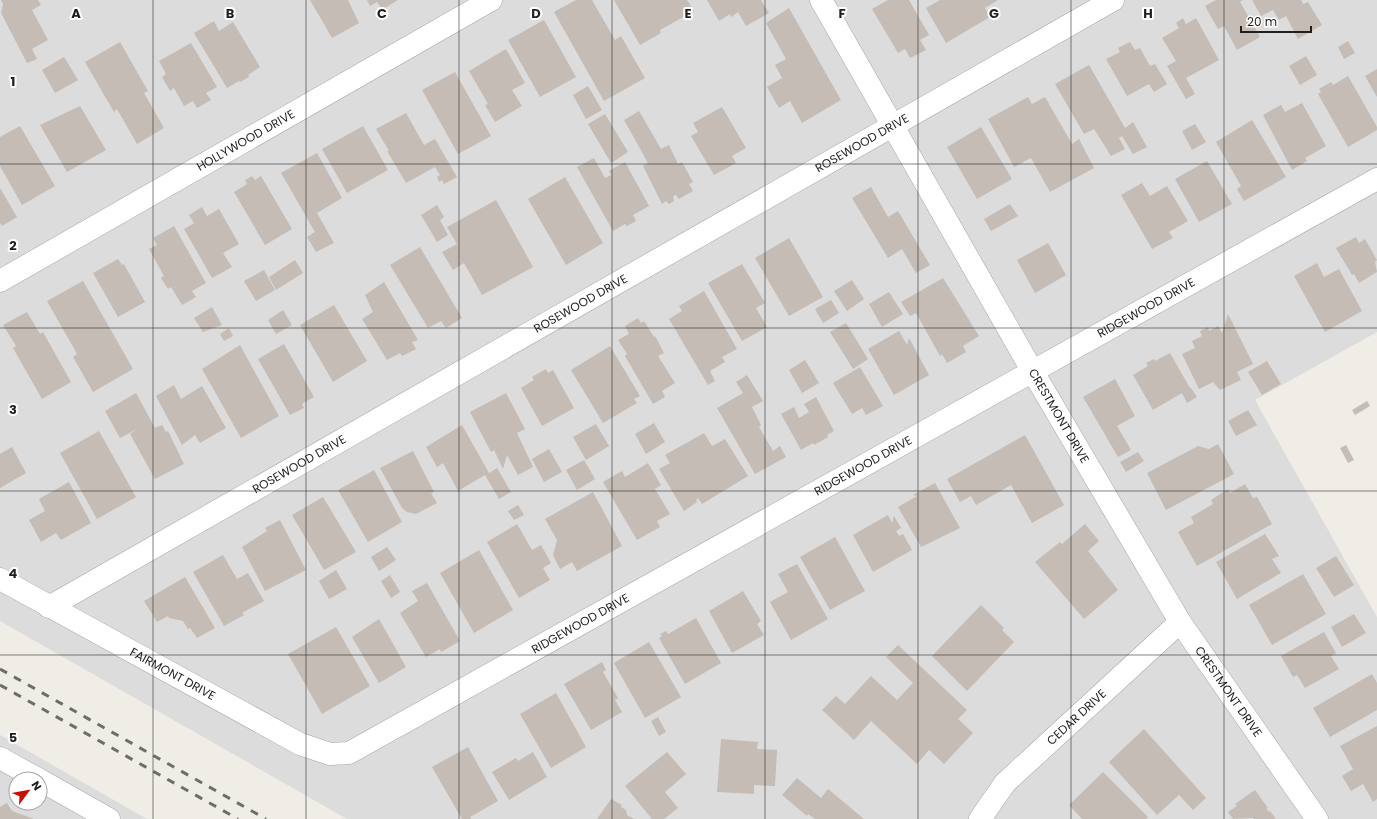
<svg xmlns="http://www.w3.org/2000/svg" width="1377" height="819" font-family="Poppins,sans-serif">
  <style>
    .residential { fill: #dddcdc; fill-rule: evenodd }
    .building { fill: #c4bcb5 }
    .lines { fill: none; stroke-linecap: round; stroke-linejoin: round }
    .minor-casing { stroke: #a6a6a6; stroke-width: 23 }
    .minor { stroke: #fff; stroke-width: 22 }
    .rail { stroke: #6d6d6d; stroke-width: 3; stroke-dasharray: 8 8; stroke-linecap: butt }
    .grid { fill: none; stroke: #1f1f1f; stroke-width: 1; stroke-opacity: 0.55 }
    .labels { text-anchor: middle; stroke-width: 4; stroke-linejoin: round; paint-order: stroke }
    .street-label { font-size: 12px; fill: #1f1f1f; stroke: #fff }
    .grid-label { font-size: 13px; text-anchor: middle; font-weight: bold; fill: #1f1f1f; stroke: #fff; stroke-width: 4; stroke-linejoin: round; paint-order: stroke }
  </style>
  <rect width="100%" height="100%" fill="#f0ede6"/>
  <!-- residential -->
  <path class="residential" d="M0,0H1377V332L1255,400L1377,617V819H347L0,621Z
    M0,735L147,819H0ZM16,779H40V803H16Z"/>
  <!-- building -->
  <path class="building" d="M1,0H38L41,5L32,10L48,40L32,49L37,59L27,63L1,13L3,4Z
    M310,0H348L359,23L332,38Z
    M367,0H398L382,10L377,2L370,6Z
    M576,0H592L615,40L621,36L645,78L604,101L554,12Z
    M614,0H687L694,11L660,30L661,33L640,45Z
    M707,0H761L769,13L746,26L738,12L731,17L730,14L719,21Z
    M888,0H909L929,35L920,40L926,50L910,58L905,49L898,53L872,9Z
    M940,0H998L985,8L990,17L946,43L926,8Z
    M1216,0H1243L1240,2L1260,37L1237,50L1224,26L1218,29L1205,6Z
    M1252,0H1301L1303,4L1308,2L1322,25L1298,39L1286,16L1279,20L1273,10L1261,16Z
    M789,8L841,100L802,123L790,101L779,108L767,87L782,78L775,65L786,59L766,23Z
    M1183,18L1186,24L1196,18L1219,60L1186,78L1195,94L1186,99L1167,66L1176,61L1162,38L1179,28L1176,23Z
    M544,20L576,77L540,97L508,40Z
    M214,21L219,31L233,22L260,67L248,75L249,77L240,82L239,81L227,88L194,33Z
    M1348,41L1355,53L1344,59L1338,47Z
    M120,42L148,91L144,93L164,128L137,144L117,109L114,112L85,62Z
    M1130,42L1135,50L1140,48L1150,66L1155,64L1167,84L1154,92L1149,84L1127,96L1106,59L1120,52L1118,48Z
    M191,43L217,87L206,93L211,100L197,108L193,101L184,106L174,88L170,91L162,77L166,74L159,61Z
    M506,49L525,83L512,90L522,106L495,122L485,105L488,104L469,71Z
    M1306,56L1317,75L1300,85L1289,66Z
    M64,57L78,80L55,93L42,70Z
    M1089,65L1125,128L1133,122L1147,147L1133,154L1122,136L1119,138L1125,149L1111,156L1094,129L1084,134L1055,84Z
    M1377,69V97L1365,76Z
    M455,72L491,136L458,154L422,90Z
    M1348,76L1377,127V130L1348,147L1318,94L1321,92L1319,89L1331,82L1333,85Z
    M588,86L602,110L586,119L573,95Z
    M1028,97L1032,104L1045,97L1072,144L1079,139L1094,168L1050,192L1031,158L1014,167L988,119Z
    M1302,103L1326,146L1305,158L1307,161L1292,170L1263,115L1281,105L1285,112Z
    M80,106L106,150L67,172L40,125Z
    M722,107L746,148L732,156L736,163L714,175L691,136L698,132L693,123Z
    M639,111L661,149L669,145L678,164L682,162L693,182L689,184L693,191L679,199L676,195L673,196L674,201L669,204L666,201L662,204L643,166L648,163L624,120Z
    M406,113L424,145L435,139L457,177L444,184L442,180L439,182L437,177L440,175L435,167L406,183L387,151H389L376,129Z
    M605,114L628,152L611,163L588,124Z
    M1252,120L1286,177L1244,201L1237,189L1241,186L1216,142Z
    M1195,124L1206,142L1192,150L1182,131Z
    M20,126L55,186L22,205L0,166V137Z
    M363,126L388,170L347,193L322,149Z
    M981,127L1012,179L977,199L947,147Z
    M317,153L342,198L317,213L334,243L316,252L307,237L315,232L281,173Z
    M594,158L605,178L611,175L609,171L625,162L649,206L633,215L636,221L627,226L625,224L613,231L577,167Z
    M1207,161L1232,204L1199,222L1175,179Z
    M252,176L255,180L261,176L292,229L265,245L234,192L247,184L245,180Z
    M565,177L603,243L566,265L528,199Z
    M1142,183L1150,196L1167,186L1188,221L1169,232L1173,238L1152,249L1121,195Z
    M871,187L888,217L898,211L930,265L916,273L902,249L888,258L852,198Z
    M0,188L17,217L2,226L0,223Z
    M496,200L533,267L482,295L464,263L453,270L442,252L457,244L447,227Z
    M1010,204L1018,216L991,231L984,219Z
    M437,205L444,217L440,220L448,235L437,242L421,215Z
    M202,207L207,216L219,209L239,244L223,253L232,267L212,278L184,229L194,223L189,215Z
    M174,226L206,283L192,291L196,297L182,305L171,287L168,289L161,278L164,276L149,249L157,245L153,238Z
    M1356,237L1359,243L1365,239L1377,260L1375,262L1377,272L1359,283L1354,274L1352,275L1336,248Z
    M789,238L823,297L789,316L755,258Z
    M1048,243L1066,275L1035,293L1017,260Z
    M420,247L462,318L446,328L441,321L428,328L390,265Z
    M118,259L122,265L124,264L145,302L118,317L93,273Z
    M295,260L303,273L276,290L269,277Z
    M1317,263L1324,277L1339,269L1362,311L1325,332L1294,276Z
    M742,264L765,303L756,308L767,327L742,341L708,283Z
    M264,270L275,290L256,301L244,281Z
    M943,278L979,336L963,346L966,352L947,363L942,354L940,356L916,313L910,316L901,302Z
    M852,280L864,299L847,311L834,291Z
    M83,281L133,369L93,392L73,357L77,354L47,301Z
    M384,282L418,340L412,342L416,349L402,356L400,353L387,360L362,319L373,312L365,295Z
    M704,291L737,349L722,357L725,362L710,371L715,381L708,385L669,319L682,311L679,306Z
    M889,292L903,314L882,327L869,304Z
    M831,300L839,313L823,323L815,309Z
    M334,305L367,361L333,382L300,325Z
    M212,307L222,325L203,332L194,318Z
    M283,310L292,325L276,334L268,320Z
    M27,312L40,334L43,332L71,382L42,399L13,348L16,346L3,325Z
    M1228,314L1253,364L1237,372L1241,380L1220,390L1213,382L1199,389L1182,354L1195,348L1192,341L1202,336L1200,331L1208,327L1209,331L1218,326L1222,333Z
    M638,318L641,323L644,321L654,337L655,336L664,353L658,356L675,383L662,391L665,397L653,404L625,356L627,354L618,340L629,334L625,326Z
    M846,323L868,359L853,369L830,332Z
    M229,328L233,336L224,341L220,334Z
    M899,331L907,345L909,338L929,375L894,395L868,349Z
    M284,344L314,397L302,404L304,408L290,415L258,359Z
    M240,345L279,416L241,438L202,369Z
    M610,346L640,396L634,399L637,403L603,423L571,370Z
    M1170,353L1190,388H1191L1197,397L1187,403L1182,393L1153,410L1133,375L1148,366L1146,363L1154,359L1155,361Z
    M805,360L819,383L802,393L789,370Z
    M1267,361L1281,384L1262,395L1248,372Z
    M860,367L883,406L866,415L862,408L852,414L833,383Z
    M546,369L548,373L553,370L574,408L542,426L521,388L534,380L532,377Z
    M747,375L763,401L752,407L761,425L759,427L773,451L780,446L786,457L755,474L717,408L743,393L736,382Z
    M1115,379L1135,416L1117,426L1131,450L1118,457L1083,397Z
    M174,385L181,399L202,386L226,428L200,443L195,435L182,445L156,396Z
    M136,393L155,428L162,425L166,432L168,431L184,464L155,479L130,434L137,429L120,438L105,411Z
    M506,393L525,429L517,433L533,467L518,475L507,455L503,469L494,450L491,452L470,412Z
    M816,397L834,431L827,435L828,437L814,445L813,443L801,450L781,414L794,407L799,418L809,412L804,404Z
    M1367,401L1370,406L1355,415L1352,410Z
    M1248,410L1257,425L1236,436L1228,421Z
    M654,423L665,442L646,454L635,434Z
    M596,424L609,446L586,460L573,437Z
    M462,425L489,473L497,468L511,492L499,499L485,475L458,491L443,463L437,467L426,447Z
    M99,431L136,497L97,519L60,453Z
    M704,433L712,446L725,439L748,476L702,504L698,498L696,500L697,502L684,511L659,469L670,463L665,455Z
    M1025,435L1064,505L1032,523L1011,485L976,505L971,496L960,502L947,479Z
    M1218,444L1234,474L1166,510L1147,473L1198,446L1209,449Z
    M1346,445L1354,460L1348,463L1340,448Z
    M12,447L26,473L0,488V454Z
    M549,449L562,472L544,482L532,459Z
    M413,451L434,492L431,493L437,503L416,514L407,512L402,508L380,468Z
    M1138,452L1144,461L1126,472L1120,462Z
    M584,460L595,479L577,490L566,470Z
    M648,463L661,485L655,489L670,514L657,521L660,527L637,540L603,482L622,471L625,477Z
    M374,470L402,522L368,542L338,490Z
    M69,482L91,523L61,540L56,533L41,542L29,520L45,511L39,499Z
    M935,483L960,528L921,547L898,507L917,496L913,495Z
    M1245,484L1253,498L1257,497L1272,524L1197,566L1178,532L1194,523L1191,517L1213,504L1211,500L1228,489L1230,493Z
    M593,492L622,546L577,571L572,562L560,569L553,555L557,540L545,519Z
    M323,497L356,552L324,570L292,515Z
    M518,505L524,515L514,520L508,511Z
    M888,515L892,523L894,516L901,528L896,531L899,536L903,534L912,550L873,572L853,535Z
    M280,520L306,570L265,591L242,547L267,531L265,528Z
    M517,524L532,550L541,545L551,563L543,568L550,580L519,598L487,542Z
    M1085,524L1099,541L1088,551L1118,590L1084,619L1035,562L1060,542L1062,544Z
    M1265,534L1279,556L1272,559L1281,573L1237,599L1216,562Z
    M835,537L865,591L830,610L800,557Z
    M387,547L396,560L379,571L371,557Z
    M479,550L513,610L474,633L440,573Z
    M223,555L237,579L248,573L264,601L242,613L244,615L224,626L193,572Z
    M1336,556L1354,585L1334,597L1316,568Z
    M797,564L828,619L791,640L770,602L788,592L778,574Z
    M336,570L347,589L329,599L319,581Z
    M1303,574L1326,614L1272,645L1249,605Z
    M390,575L400,592L391,598L381,581Z
    M185,577L215,628L197,638L190,628L188,629L183,621L169,618L168,616L157,622L144,601Z
    M427,583L460,641L441,652L440,649L426,657L400,613L418,601L412,591Z
    M743,591L761,621L757,624L764,635L732,653L709,611Z
    M981,605L1004,628L1002,630L1014,642L967,691L932,656Z
    M1354,614L1366,633L1342,647L1331,627Z
    M696,618L721,663L685,684L659,638L662,636L660,634L666,631L668,634Z
    M379,619L406,667L379,683L352,637Z
    M336,627L370,686L322,714L288,654Z
    M1324,632L1336,653L1331,656L1339,669L1305,688L1297,675L1293,677L1281,656Z
    M649,642L681,697L645,718L614,663Z
    M898,645L967,710L958,719L973,733L944,764L929,750L917,764L871,721L854,740L822,710L836,696L845,704L871,676L897,700L913,683L886,657Z
    M602,662L606,670L603,672L618,698L615,700L622,712L591,730L564,684Z
    M1372,674L1377,683V710L1330,737L1313,708Z
    M556,693L586,747L551,768L520,714Z
    M658,717L666,732L659,736L651,721Z
    M1377,726V799L1373,802L1363,784L1351,791L1342,776L1353,769L1340,746Z
    M1144,729L1206,798L1193,810L1179,795L1157,815L1109,762Z
    M721,739L758,742L757,749L777,750L775,786L754,785V794L717,792Z
    M468,747L498,801L470,817L471,819H462L432,767Z
    M533,752L547,777L509,800L492,772L516,758L518,761Z
    M667,752L686,774L665,792L678,808L664,819H652L625,786Z
    M1103,772L1148,817L1146,819H1082L1069,805Z
    M797,778L821,798L828,789L864,819H815L808,814L807,816L782,795Z
    M1255,790L1268,808L1266,807L1268,811L1271,812L1276,819H1254L1253,818L1233,819L1228,812L1237,806L1235,804Z
    M611,799L622,805L621,807L626,810L627,815L634,819H597Z
    M7,803L12,811L34,819H0V807Z"/>
  <g class="lines">
    <!-- minor casing -->
    <g class="minor-casing">
      <g id="minor">
        <path id="s1" d="M821,0L1033,372L1180,622L1317,819"/>
        <path id="s2" d="M0,281L491,0"/>
        <path id="s3" d="M0,579L300,744L330,754L349,753L1377,179"/>
        <path id="s4" d="M49,607L1113,0"/>
        <path d="M0,758L38,779"/>
        <path d="M40,780L109,819"/>
        <path id="s5" d="M980,819L1005,783L1180,622"/>
      </g>
    </g>
    <!-- minor -->
    <use href="#minor" class="minor"/>
    <!-- rail -->
    <path class="rail" d="M0,669L266,819
      M0,685L238,819"/>
  </g>
  <!-- grid -->
  <path class="grid" d="M153,0V819M306,0V819M459,0V819M612,0V819M765,0V819M918,0V819M1071,0V819M1224,0V819M0,164H1377M0,328H1377M0,491H1377M0,655H1377"/>
  <g class="labels">
    <!-- street labels -->
    <g class="street-label">
      <text dy="4" stroke="none"><textPath href="#s2" startOffset="283">HOLLYWOOD DRIVE</textPath></text>
      <text dy="4" stroke="none"><textPath href="#s4" startOffset="936">ROSEWOOD DRIVE</textPath></text>
      <text dy="4" stroke="none"><textPath href="#s4" startOffset="612">ROSEWOOD DRIVE</textPath></text>
      <text dy="4" stroke="none"><textPath href="#s3" startOffset="1306">RIDGEWOOD DRIVE</textPath></text>
      <text dy="4" stroke="none"><textPath href="#s1" startOffset="479">CRESTMONT DRIVE</textPath></text>
      <text dy="4" stroke="none"><textPath href="#s4" startOffset="288">ROSEWOOD DRIVE</textPath></text>
      <text dy="4" stroke="none"><textPath href="#s3" startOffset="982">RIDGEWOOD DRIVE</textPath></text>
      <text dy="4" stroke="none"><textPath href="#s3" startOffset="658">RIDGEWOOD DRIVE</textPath></text>
      <text dy="4" stroke="none"><textPath href="#s3" startOffset="197">FAIRMONT DRIVE</textPath></text>
      <text dy="4" stroke="none"><textPath href="#s1" startOffset="803">CRESTMONT DRIVE</textPath></text>
      <text dy="4" stroke="none"><textPath href="#s5" startOffset="141">CEDAR DRIVE</textPath></text>
    </g>
  </g>
  <g class="grid-label">
    <text x="76" y="18">A</text>
    <text x="230" y="18">B</text>
    <text x="382" y="18">C</text>
    <text x="536" y="18">D</text>
    <text x="688" y="18">E</text>
    <text x="842" y="18">F</text>
    <text x="994" y="18">G</text>
    <text x="1148" y="18">H</text>
    <text x="13" y="86">1</text>
    <text x="13" y="250">2</text>
    <text x="13" y="414">3</text>
    <text x="13" y="578">4</text>
    <text x="13" y="742">5</text>
  </g>
  <!-- north arrow -->
  <g transform="translate(28 791) rotate(58)"><circle r="19" fill="#ffffff" stroke="#a5a5a5"/>
  <path d="M0-3L7 15L0 10L-7 15Z" fill="#cb0d04"/>
  <text y="-6" font-size="11" font-weight="bold" text-anchor="middle" fill="#1f1f1f">N</text>
  </g>
  <!-- scale -->
  <path d="M1241 26v6h70v-6" fill="none" stroke="#1f1f1f" stroke-width="2"/>
  <text x="1247" y="26" font-size="12" fill="#1f1f1f" stroke="#ffffff" stroke-width="3" paint-order="stroke">20 m</text>
</svg>
